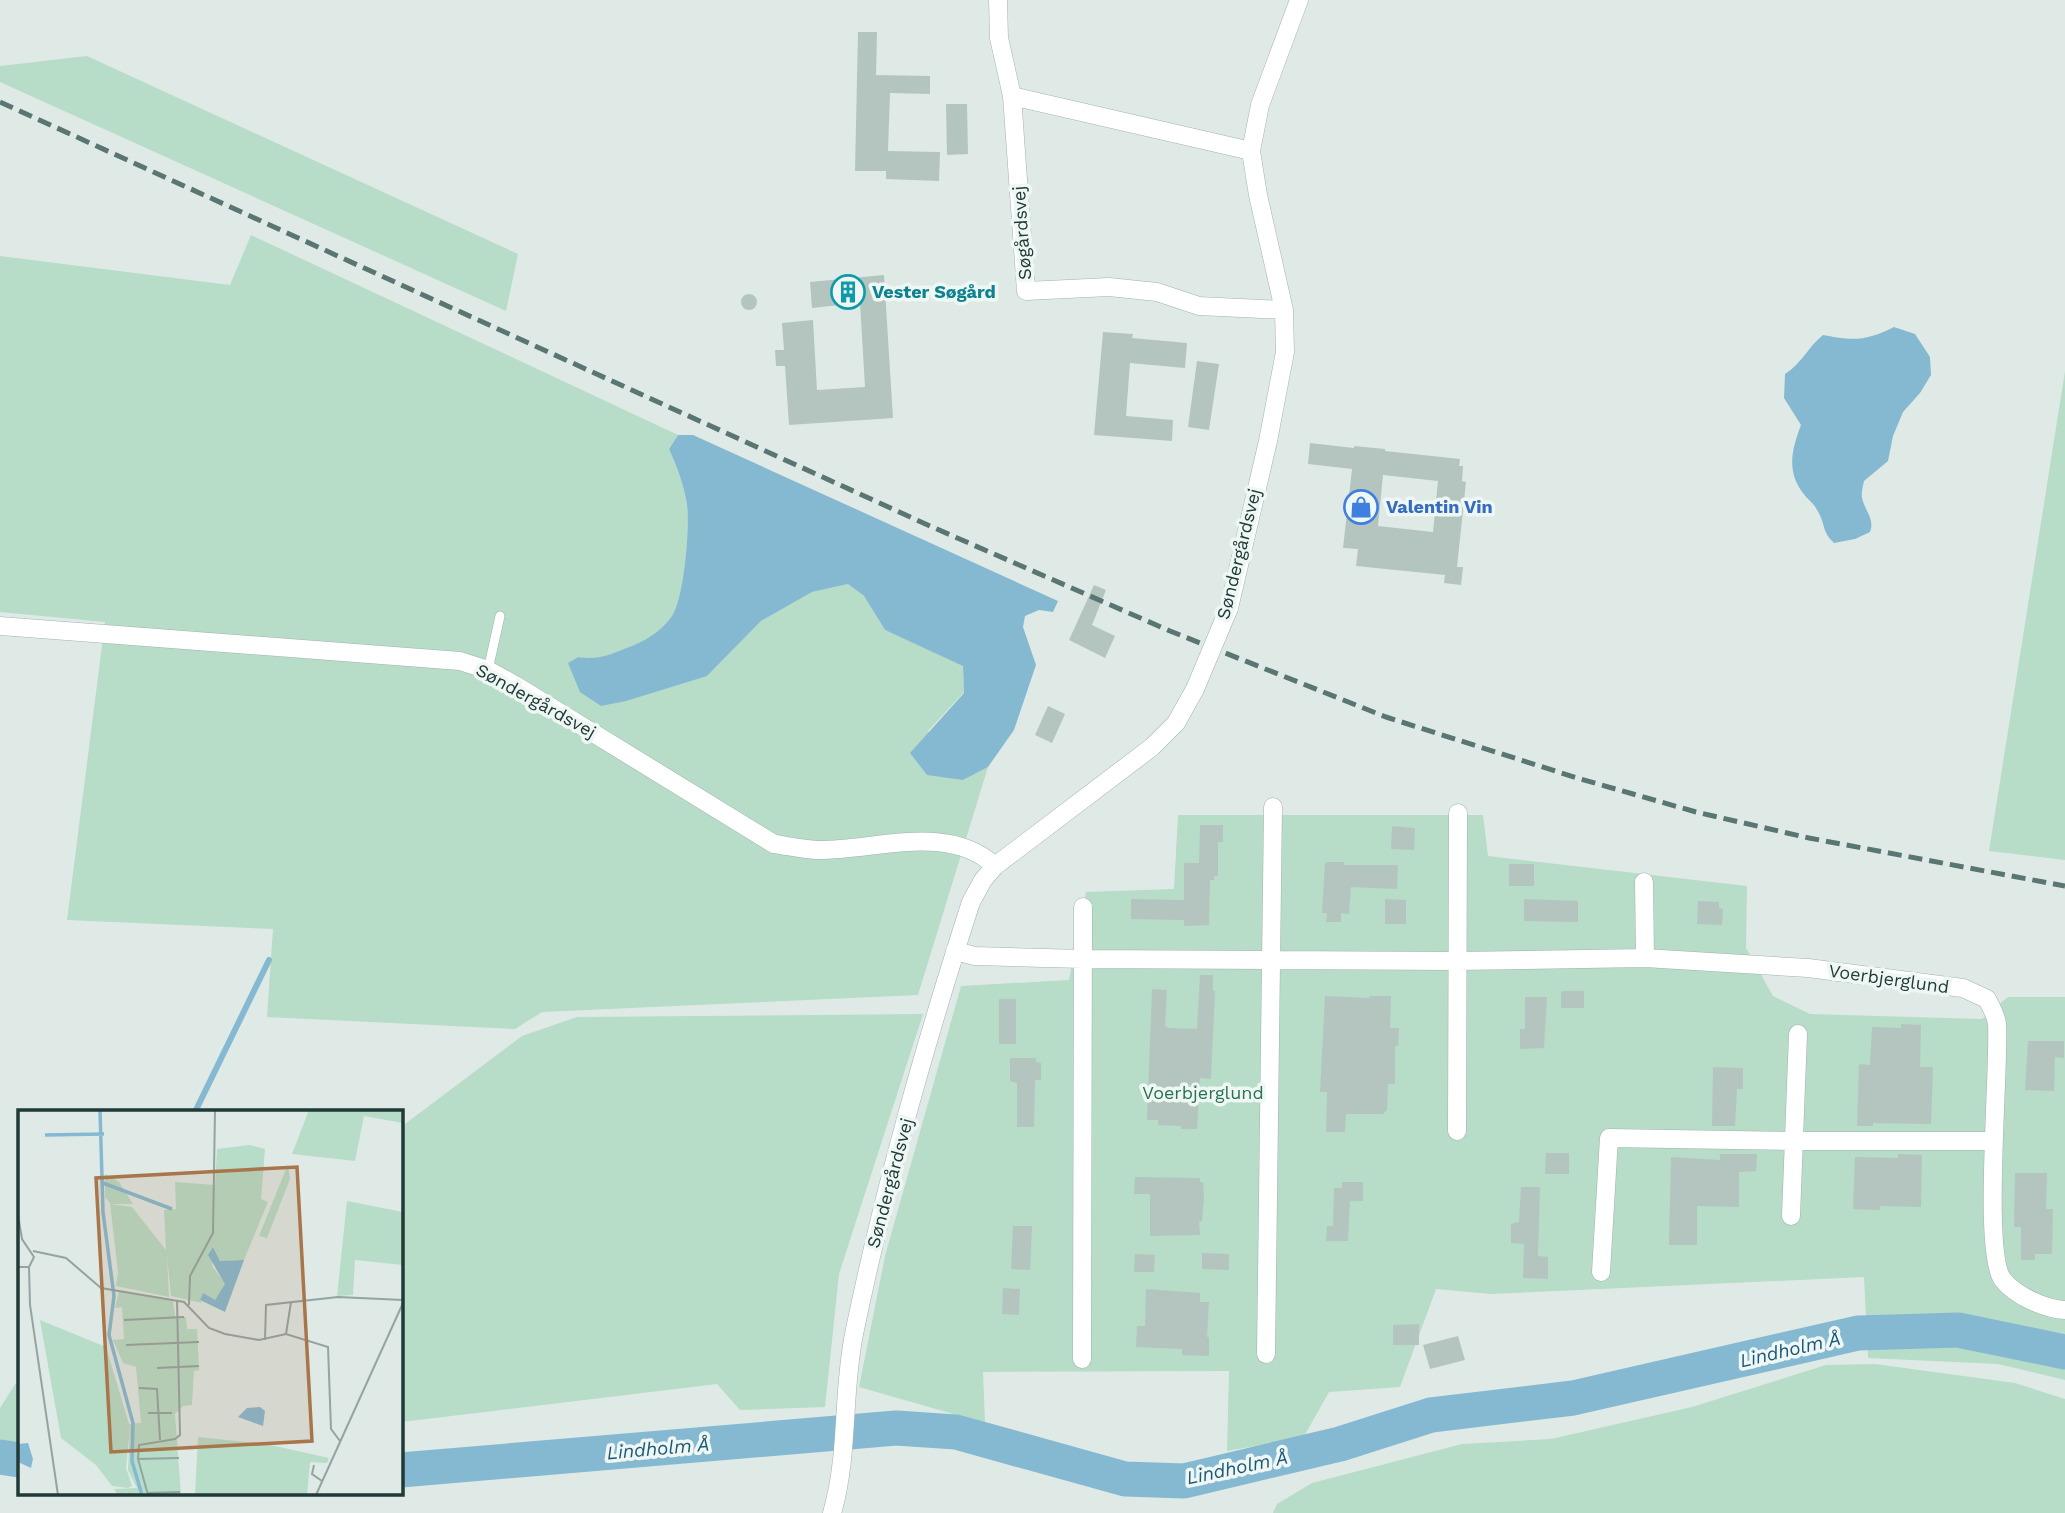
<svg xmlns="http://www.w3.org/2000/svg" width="2065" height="1513" font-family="'Work Sans',sans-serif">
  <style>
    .green { fill: #b7dcc7 }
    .water { fill: #85b9d1 }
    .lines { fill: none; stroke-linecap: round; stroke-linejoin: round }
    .stream { stroke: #85b9d1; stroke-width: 6 }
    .river { stroke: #85b9d1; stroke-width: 35 }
    .building { fill: #b4c5c0; fill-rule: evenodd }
    .service-casing { stroke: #a2b2af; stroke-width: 10 }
    .minor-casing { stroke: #a2b2af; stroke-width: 19 }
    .service { stroke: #fff; stroke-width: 9 }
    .minor { stroke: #fff; stroke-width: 18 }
    .rail { stroke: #5a7673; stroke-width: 5; stroke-dasharray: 14 7; stroke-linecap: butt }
    .minor-bridge-casing { stroke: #a2b2af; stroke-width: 19; stroke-linecap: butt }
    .minor-bridge { stroke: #fff; stroke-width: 18 }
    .labels { text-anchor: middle; stroke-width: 7; stroke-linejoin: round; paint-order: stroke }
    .street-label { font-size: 18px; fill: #203a37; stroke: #eff7f4 }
    .culture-label { font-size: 18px; font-weight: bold; fill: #0d838f; stroke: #eff7f4; text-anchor: start }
    .shop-label { font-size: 18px; font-weight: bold; fill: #366cbe; stroke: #eff7f4; text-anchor: start }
    .park-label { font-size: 18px; fill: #2a7151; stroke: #eff7f4 }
    .water-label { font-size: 19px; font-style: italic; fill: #1a5876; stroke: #eff7f4 }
    .inset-river { fill: none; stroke: #85b9d1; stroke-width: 3.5 }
    .inset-road { fill: none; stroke: #93a4a1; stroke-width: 2 }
    .view { fill: #a9754a; fill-opacity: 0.15; stroke: #a9754a; stroke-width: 3.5 }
    .inset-edge { fill: none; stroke: #203a37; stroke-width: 3.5 }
  </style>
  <rect width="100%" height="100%" fill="#dfeae7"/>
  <!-- green -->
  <path class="green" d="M87,56L518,254L506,311L0,82V66Z
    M251,235L678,435L669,449C677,468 684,485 687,505C690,526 684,599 672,616C661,632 642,643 625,649C605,656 599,661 578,657L569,663L707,676L761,621L812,592L848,584L864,596L885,630L963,665L964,692L928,731L963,780L988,767L918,995L542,1012L515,1029L267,1017L273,929L67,920L105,622L0,612V256L230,285Z
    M2065,371V860L1989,851Z
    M1178,815H1483L1488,856L1747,886L1746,948L1773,996L1810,1014L1982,1019L2008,997H2065V1380L1998,1364L1868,1358L1864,1277L1491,1294L1436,1289L1400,1387L1329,1392L1303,1438L1227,1451L1229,1371L983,1372L985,1423L859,1387L885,1256L961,986L1069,980L1086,892L1174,889Z
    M923,1014L839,1274L825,1407L740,1410L717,1384L401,1422V1127L522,1036L577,1017Z
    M1875,1364L2015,1383L2065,1399V1513H1273L1277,1504L1312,1483L1462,1444L1551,1439L1692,1407L1826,1365Z
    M19,1378V1447L0,1446V1408Z"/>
  <!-- water -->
  <path class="water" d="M1894,327L1915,334L1930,357L1931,375L1920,393L1903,412L1893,436L1888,461L1864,481C1863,486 1861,493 1862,498C1865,511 1875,519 1870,532L1855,539L1834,543C1821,531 1826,524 1817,510C1814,503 1807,499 1803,493C1786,471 1792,449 1801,425L1784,398L1785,374C1802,363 1808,347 1823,335C1853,341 1866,341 1894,327Z
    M678,435H693L1058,601L1053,612L1039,610L1025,616L1023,627L1036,665L1014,730L988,767L963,780L927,775L910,753L964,693L963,666L885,630L864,596L848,584L812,592L761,621L707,676L626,701L601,706L580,692L568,663L578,657C598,660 606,656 624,649C642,643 661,632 672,616C684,599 690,526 687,505C684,485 677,467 669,449Z"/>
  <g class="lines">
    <!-- stream -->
    <path class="stream" d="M195,1112L269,960"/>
    <!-- river -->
    <path class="river" d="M0,1457L19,1460
      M401,1470L896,1428L956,1432L1125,1479L1184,1481L1340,1444L1431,1415L1573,1398L1858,1333L1958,1330L2065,1352"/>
  </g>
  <!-- building -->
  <path class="building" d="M858,32H877L876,75L930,76V94L890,93L888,151L940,152L939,181L886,179V171H855Z
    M946,104H967L968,154L947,155Z
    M884,275L893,418L789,425L785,366H776L775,350H784L782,323L813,320L817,390L865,387L860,303L812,308L810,282Z
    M741 302a8 8 0 1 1 16 0a8 8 0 1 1-16 0Z
    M1103,332L1133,334L1132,338L1187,343L1185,368L1130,363L1126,416L1173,420L1172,441L1094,435Z
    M1197,361L1219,364L1209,430L1188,427Z
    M1310,443L1354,448V446L1385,449V451L1460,459L1459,466H1463L1462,481L1466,482L1457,567H1463L1461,585L1444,583L1445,575L1356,566L1358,549L1343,548L1352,469L1308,464ZM1383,475L1438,481L1433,532L1378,526Z
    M1094,585L1106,590L1092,625L1115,636L1105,658L1069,640Z
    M1048,706L1065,714L1052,743L1035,735Z
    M1200,825H1223V842H1218V876H1214V880H1210L1209,925L1184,926V920L1131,919V899L1184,900V863H1199Z
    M1392,826L1415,828L1414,850L1391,849Z
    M1328,862H1344V865H1398L1397,889L1351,887L1349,914L1341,913V922H1326L1327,913H1322L1325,863Z
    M1509,864H1534V886H1509Z
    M1385,899L1406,900V924H1385Z
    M1524,899L1578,901V922L1524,921Z
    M1698,901L1719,902V908L1723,909L1722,925L1697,924Z
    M1200,975H1213V991H1215L1211,1079L1200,1078L1197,1129H1181V1126L1158,1125V1120H1147L1152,989L1167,990L1165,1026L1168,1028L1197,1029Z
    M1564,991H1584V1008H1561V992Z
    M1325,996L1369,998V996H1391L1390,1028H1399L1398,1046H1395V1084H1388L1387,1110L1383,1114H1346L1345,1132H1326L1327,1092H1320Z
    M1525,997H1547L1544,1048L1520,1049V1029H1525Z
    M999,999H1016V1044H999Z
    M1901,1024L1921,1025L1920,1067H1933L1931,1124L1873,1123V1126H1857L1859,1064L1870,1065L1872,1027L1901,1028Z
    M2028,1041H2064V1058L2055,1057L2054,1091L2025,1090Z
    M1010,1058H1036V1062L1041,1063V1080H1035L1034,1127H1017V1083L1010,1081Z
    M1713,1067L1743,1068V1089H1737L1735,1126H1712Z
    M1546,1153H1569V1174H1545Z
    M1720,1154H1757L1756,1171L1739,1172V1207L1697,1206V1245H1669L1671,1157L1720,1160Z
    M1898,1154L1922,1155L1921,1207L1880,1206V1210L1853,1209L1855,1157L1898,1158Z
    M2015,1173H2047L2046,1209H2053L2052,1254H2035V1260H2021V1227H2014Z
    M1135,1177L1200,1178V1182H1203L1204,1199L1202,1221H1199L1200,1235L1150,1236V1194H1134Z
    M1342,1182H1363V1201H1350L1348,1241H1326L1327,1226H1333L1334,1188H1342Z
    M1521,1187H1540L1538,1256L1548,1257V1279L1523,1278L1524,1244L1511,1243V1224L1519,1222Z
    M1013,1226H1032L1030,1270L1011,1269Z
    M1202,1253L1229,1254V1270L1202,1269Z
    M1135,1254L1155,1255L1154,1272H1134Z
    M1003,1288L1020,1289L1019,1315L1002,1314Z
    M1146,1289L1200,1293V1302H1209L1207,1337H1209V1356L1182,1355V1349L1136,1347L1137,1326H1145Z
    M1419,1324V1345H1393V1325Z
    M1458,1336L1465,1360L1430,1369L1423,1345Z"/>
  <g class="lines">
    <!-- service casing -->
    <g class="service-casing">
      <path id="service" d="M488,670L500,616"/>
    </g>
    <!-- minor casing -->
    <g class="minor-casing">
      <path id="minor" d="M998,0L999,38L1012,96L1026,291L1109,287L1157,292L1199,306L1284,310
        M1012,96L1251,151
        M1229,608L1268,441L1285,352L1284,310L1258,195L1251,151L1260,105L1299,0
        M0,626L460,661L488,670L515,685L774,844C788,846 803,849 817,850C875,851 948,822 995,866
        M1644,882L1645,958
        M955,951L975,956L1083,959L1456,961L1645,958L1808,968L1963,988L1987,999C1991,1007 1996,1015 1997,1024C2000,1068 1982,1254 2003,1280C2016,1296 2045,1309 2065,1310
        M1457,1131L1458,813
        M1791,1216L1798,1034
        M1601,1272L1609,1138L1794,1141H1994
        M1266,1354L1273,807
        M1082,1359L1083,907
        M832,1513C849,1455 842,1393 854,1334C884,1188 925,1044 971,902L983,880L995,866L1152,747L1176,723L1195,689"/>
    </g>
    <!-- service -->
    <use href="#service" class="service"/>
    <!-- minor -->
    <use href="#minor" class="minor"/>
    <!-- rail -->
    <path class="rail" d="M0,102L930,526L1170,631L1386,717L1577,778L1696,812L1809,838L2065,886"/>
    <!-- minor-bridge casing -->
    <g class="minor-bridge-casing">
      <path id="minor-bridge" d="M1195,689L1229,608"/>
    </g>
    <!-- minor-bridge -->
    <use href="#minor-bridge" class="minor-bridge"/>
  </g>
  <!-- icons -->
  <defs>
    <g id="building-ring" transform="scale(1.75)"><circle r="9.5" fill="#eff7f4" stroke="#0f9aa8" stroke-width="1.5"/><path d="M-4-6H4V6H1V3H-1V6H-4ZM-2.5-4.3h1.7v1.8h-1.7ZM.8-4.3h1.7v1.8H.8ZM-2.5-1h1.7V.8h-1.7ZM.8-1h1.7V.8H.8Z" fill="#0f9aa8"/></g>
    <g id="shop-ring" transform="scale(1.75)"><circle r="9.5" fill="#eff7f4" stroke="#3f7fe0" stroke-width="1.5"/><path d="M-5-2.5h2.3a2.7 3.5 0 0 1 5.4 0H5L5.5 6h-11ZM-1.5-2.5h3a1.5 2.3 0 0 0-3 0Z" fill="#3f7fe0"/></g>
  </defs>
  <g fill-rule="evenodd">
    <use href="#building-ring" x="848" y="292"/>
    <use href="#shop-ring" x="1361" y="507"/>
  </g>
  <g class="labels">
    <!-- street labels -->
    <g class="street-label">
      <text transform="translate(1022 233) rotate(-94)" y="6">Søgårdsvej</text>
      <text transform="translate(1239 554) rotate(-76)" y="6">Søndergårdsvej</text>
      <text transform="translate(536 701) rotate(29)" y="6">Søndergårdsvej</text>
      <text transform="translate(1889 979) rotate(8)" y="6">Voerbjerglund</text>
      <text transform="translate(890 1183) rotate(-75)" y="6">Søndergårdsvej</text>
    </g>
    <!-- culture labels -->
    <g class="culture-label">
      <text x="872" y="298">Vester Søgård</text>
    </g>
    <!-- shop labels -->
    <g class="shop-label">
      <text x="1386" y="513">Valentin Vin</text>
    </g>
    <!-- park labels -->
    <g class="park-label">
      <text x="1203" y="1099">Voerbjerglund</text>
    </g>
    <!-- water labels -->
    <g class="water-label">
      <text transform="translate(1790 1349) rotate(-13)" y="7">Lindholm Å</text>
      <text transform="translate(658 1448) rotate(-5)" y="7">Lindholm Å</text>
      <text transform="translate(1237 1467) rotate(-12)" y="7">Lindholm Å</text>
    </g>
  </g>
  <!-- overview -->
  <g transform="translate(18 1110)">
    <rect width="385" height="385" fill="#dfeae7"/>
    <path d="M291,0H385V13L346,6L337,51L274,44ZM232,35L247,39L243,89L250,92L226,150L202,151L195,137L194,156L208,174L197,190H182L184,193L153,186L149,146L151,187L98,176L100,162L92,93L87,87V64L101,72L115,94H93L114,97L148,140L146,100L158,99L157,72L197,75L199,39ZM270,54L272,69L249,128L241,126ZM329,91L385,102V155L337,150L335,185L319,186ZM101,181L155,191L157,206L168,207L169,219H179L181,260L176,261L174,295L165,296L157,304L163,385H100L96,379L119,378L110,360L112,318L108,358L114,376L110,378L94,376L78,355L43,328L22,210L88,237L111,314L123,313L118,257L105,253L95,230L106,229L104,197L97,198ZM180,327L248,334L311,348L309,353L292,352L289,385H177Z" fill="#b7dcc7"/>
    <path d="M195,137L202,151L226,150L207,202L182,190L185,183L197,190L207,174L190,145ZM242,297L247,301L245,316L220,307L229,298ZM10,333L15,349L13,358L0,352V334Z" fill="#85b9d1"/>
    <path class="inset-river" d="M82,0L85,102L96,186L91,225L115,313L114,351L124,385M27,25L86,24M85,73L154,99"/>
    <path class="inset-road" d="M0,105L4,129L16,147L11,157H0M15,141L48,148L83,178L166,192L191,218L207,224L241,230L268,224L310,237L313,319L322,331M11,157L12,195L40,385M171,195L172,166L195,123L197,0M106,210L166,207M268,224L273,192M247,230L248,195L320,187L385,190M108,235L181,232M139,258L181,256M121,278L139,279L142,330M130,303H154M120,349L161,348M296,355L294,364L304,371M130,383L162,382M130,385L120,349L121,335L157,329L162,325L159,190M298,385L385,193"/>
    <path class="view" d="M279,57L294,331L93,342L78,68Z"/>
    <rect width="385" height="385" class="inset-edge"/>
  </g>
</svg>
